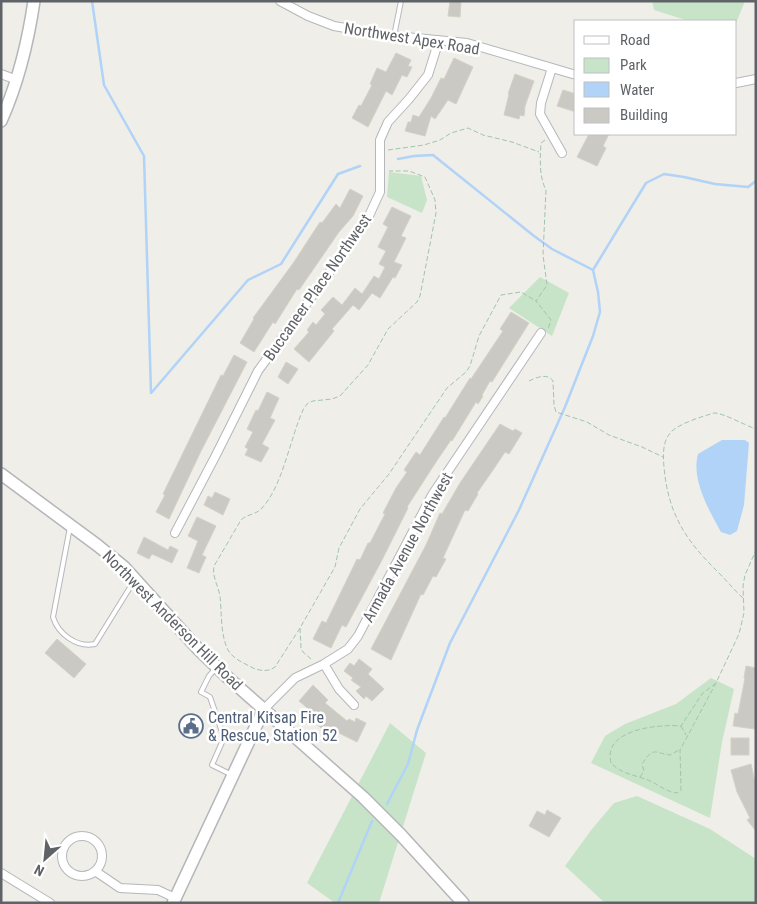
<svg xmlns="http://www.w3.org/2000/svg" width="757" height="904" font-family="'Roboto Condensed',sans-serif">
  <style>
    .green { fill: #c7e4c9 }
    .water { fill: #b0d3f7 }
    .lines { fill: none; stroke-linecap: round; stroke-linejoin: round }
    .stream { stroke: #b0d3f7; stroke-width: 2.5 }
    .building { fill: #cbc9c4; stroke: #d4d1c6 }
    .service-casing { stroke: #b5b7bb; stroke-width: 6 }
    .minor-casing { stroke: #b5b7bb; stroke-width: 10 }
    .secondary-casing { stroke: #b4b6ba; stroke-width: 14 }
    .path { stroke: #a0c5ad; stroke-width: 1; stroke-dasharray: 5 2.5; stroke-linecap: butt }
    .service { stroke: #fff; stroke-width: 4 }
    .minor { stroke: #fff; stroke-width: 8 }
    .secondary { stroke: #fff; stroke-width: 11 }
    .labels { text-anchor: middle; stroke-width: 5; stroke-linejoin: round; paint-order: stroke }
    .street-label { font-size: 16px; fill: #5f6266; stroke: #fff }
    .service-label { font-size: 16px; fill: #4e5e75; stroke: #fff; text-anchor: start }
  </style>
  <rect width="100%" height="100%" fill="#efeee8"/>
  <!-- green -->
  <path class="green" d="M652,1H745L736,23V21H689L654,10Z
    M389,172L421,176L427,200L422,213L387,197Z
    M540,277L569,293L552,336L509,308Z
    M711,678L734,689L722,742L710,818L591,763L605,736L625,724L676,704Z
    M390,723L426,753L379,903H335L307,883Z
    M637,796L710,829L756,859V903H605L565,866L592,829L614,803Z"/>
  <!-- water -->
  <path class="water" d="M722,440H745L749,443L744,505L737,531L730,535L721,532C709,510 691,480 698,454Z"/>
  <g class="lines">
    <!-- stream -->
    <path class="stream" d="M92,1L104,85L144,156L151,393
      M398,159L414,156L433,155L534,236L552,249L593,270
      M152,392L248,280L281,264L338,174L360,166
      M387,804L408,764L417,730L450,643L519,510L565,407L593,336L600,312L598,292L593,270L646,183L664,174L684,177L715,184L748,187L756,181
      M338,903L372,821"/>
  </g>
  <!-- building -->
  <path class="building" d="M450,1H461L460,17L448,16Z
    M396,53L411,60L408,66L412,67L407,77L402,75L392,95L386,91L368,127L352,118L359,105L361,106L372,85L370,84L377,68L386,72Z
    M454,58L473,67L456,104L448,100L435,119L431,116L425,136L405,131L408,122H411L413,115L419,117L431,98L441,78L444,79Z
    M515,74L534,81L525,106L524,116L520,115L519,119L504,115L509,94H508Z
    M563,90L576,94V112L557,106Z
    M589,134H609L603,146L606,148L597,166L577,157Z
    M350,189L363,196L353,216L339,232L299,290L297,289L275,324L273,322L254,352L240,343L254,319L253,318L294,262L320,222L322,223L336,204L340,208Z
    M392,207L411,216L401,236L406,238L394,262L402,265L395,278L393,277L380,298L372,293L359,310L353,305L332,329L334,331L309,362L294,349L309,332L307,330L313,322L316,325L325,314L321,310L333,297L342,305L355,288L362,294L374,276L379,279L385,267L379,264L386,251L378,247L388,227L383,224Z
    M511,312L529,323L492,382L490,381L482,395L483,396L478,404L476,402L452,441L451,440L436,462L407,507L408,508L382,560L346,627L342,625L331,648L313,639L322,621L326,623L357,559L360,560L368,543H370L385,514L383,513L396,488L407,472L404,470L416,452L420,455L444,417L445,418L470,378L471,379L503,331L500,329Z
    M234,355L247,362L201,451L169,519L156,512L165,495L163,494L221,375L223,376Z
    M286,362L298,369L288,384L278,377Z
    M267,392L279,398L270,418L275,420L262,444L269,448L261,462L245,455L248,449L245,447L253,432L247,429L256,410L258,411Z
    M500,424L513,431L515,429L522,433L509,454L505,452L493,470L477,493L478,494L468,511L465,510L443,558L446,559L436,577L433,576L423,595L421,594L391,660L371,649L426,545L440,513L442,514L460,483Z
    M215,492L230,499L223,515L204,505L208,496L212,498Z
    M197,517L216,526L202,555L206,557L199,573L187,568L198,541L188,536Z
    M144,537L168,550L170,546L178,550L172,563L152,554L149,559L137,553Z
    M57,639L86,664L74,678L45,653Z
    M359,659L372,669L368,674L384,689L372,701L366,696L364,699L356,691L361,687L351,680L353,678L344,671L350,663L354,666Z
    M746,666L756,668L755,729L733,726L735,713L738,714L745,678H744Z
    M313,685L328,700L325,703L347,721L349,719L355,722L356,718L366,723L357,742L333,730L329,735L313,721L317,716L299,701Z
    M731,738H749V755H731Z
    M751,764L756,787V831L747,820L750,818L737,792L731,770Z
    M547,810L561,818L549,837L529,826L537,811L545,815Z"/>
  <g class="lines">
    <!-- service casing -->
    <g class="service-casing">
      <path id="service" d="M394,36L401,1
        M70,527L53,617C58,634 77,648 95,644L134,581
        M215,669L209,676L201,692L210,697L222,732L223,740L212,765L232,775"/>
    </g>
    <!-- minor casing -->
    <g class="minor-casing">
      <path id="minor" d="M280,1L308,16L334,26L385,35L467,43L576,75
        M552,68L541,103L540,114L562,153
        M1,74L17,80
        M736,83L756,79
        M175,533L216,455L258,371L367,220L380,192V140L388,122L409,99L428,75L439,40
        M324,664L339,689L354,705
        M264,709L295,678L324,664L348,649L358,636L432,495L541,333
        M62 856a20 20 0 1 1 40 0a20 20 0 1 1-40 0Z
        M95,871L120,888L158,890L175,898
        M1,873L50,903"/>
    </g>
    <!-- secondary casing -->
    <g class="secondary-casing">
      <path id="secondary" d="M1,121C18,83 28,42 34,1
        M1,474L97,545L124,567L199,650L226,676L363,797L401,835L463,903
        M173,903L264,709"/>
    </g>
    <!-- path -->
    <path class="path" d="M545,140L541,143C540,159 539,177 546,190L543,255L547,285L536,301L551,320L548,329
      M388,150L424,145L440,140L451,133L468,128L483,135L512,142L539,152
      M529,381C537,377 548,373 553,381L554,405L556,412L587,422L609,435L642,447L663,457
      M743,598C734,590 727,581 719,573C686,541 668,514 664,467C663,455 662,441 672,431C683,422 701,417 714,413C724,413 744,425 756,429
      M300,628L275,667C268,672 261,671 253,668C244,663 233,659 228,650C220,634 222,613 220,596C218,585 212,577 214,566L241,520C247,514 255,515 261,509C283,487 290,437 304,408L308,403L313,401L332,399L340,396L368,365L388,329L417,302L420,296L436,213L435,200L425,177L409,171H389
      M311,659L303,652L301,648L300,628L335,567L339,548L360,509L389,474L447,388L466,372L470,366L479,336L501,295L521,292L536,301
      M716,683L702,694L681,726C659,724 602,729 611,763C621,774 635,775 648,780C658,784 666,792 677,793L681,790L680,750L716,683L739,634L744,613L743,586L745,575L756,550
      M681,726L686,735
      M640,777L644,771L642,764C654,746 654,753 670,755L679,750"/>
    <!-- service -->
    <use href="#service" class="service"/>
    <!-- minor -->
    <use href="#minor" class="minor"/>
    <!-- secondary -->
    <use href="#secondary" class="secondary"/>
  </g>
  <!-- icons -->
  <defs>
    <g id="civic-ring" transform="scale(1.25)"><circle r="9.5" fill="#fff" stroke="#5c6f8a" stroke-width="1.5"/><path d="M-.6-6.5H3V-4.5H.6V-3L4-1V1h2V6H-6V1h2V-1L-.6-3ZM-1.2 2.5V6h2.4V2.5Z" fill="#5c6f8a"/></g>
  </defs>
  <g fill-rule="evenodd">
    <use href="#civic-ring" x="191" y="726"/>
  </g>
  <g class="labels">
    <!-- street labels -->
    <g class="street-label">
      <text transform="translate(412 38) rotate(9)" y="6">Northwest Apex Road</text>
      <text transform="translate(317 287) rotate(-55)" y="6">Buccaneer Place Northwest</text>
      <text transform="translate(407 547) rotate(-61)" y="6">Armada Avenue Northwest</text>
      <text transform="translate(173 620) rotate(45)" y="6">Northwest Anderson Hill Road</text>
    </g>
    <!-- service labels -->
    <g class="service-label">
      <text x="208" y="723">Central Kitsap Fire<tspan x="208" dy="18">&amp; Rescue, Station 52</tspan></text>
    </g>
  </g>
  <!-- border -->
  <rect width="757" height="904" fill="none" stroke="#5f6266" stroke-width="5"/>
  <!-- legend -->
  <rect x="574" y="20" width="162" height="115" fill="#ffffff" stroke="#bfc0c2"/>
  <rect x="584" y="36" width="25" height="8" fill="#ffffff" stroke="#bfc0c2"/>
  <text x="620" y="45" font-size="15" fill="#5f6266">Road</text>
  <rect x="584" y="58" width="25" height="15" fill="#c7e4c9" stroke="#bfc0c2"/>
  <text x="620" y="70" font-size="15" fill="#5f6266">Park</text>
  <rect x="584" y="82" width="25" height="15" fill="#b0d3f7" stroke="#bfc0c2"/>
  <text x="620" y="95" font-size="15" fill="#5f6266">Water</text>
  <rect x="584" y="108" width="25" height="15" fill="#cbc9c4" stroke="#bfc0c2"/>
  <text x="620" y="120" font-size="15" fill="#5f6266">Building</text>
  <!-- north arrow -->
  <g transform="translate(45 859) rotate(207)" stroke="#ffffff" stroke-width="4" paint-order="stroke">
  <path d="M0-4L9 19L0 12L-9 19Z" fill="#5f6266"/>
  <text y="-8" font-size="14" font-weight="bold" text-anchor="middle" fill="#5f6266">N</text>
  </g>
</svg>
